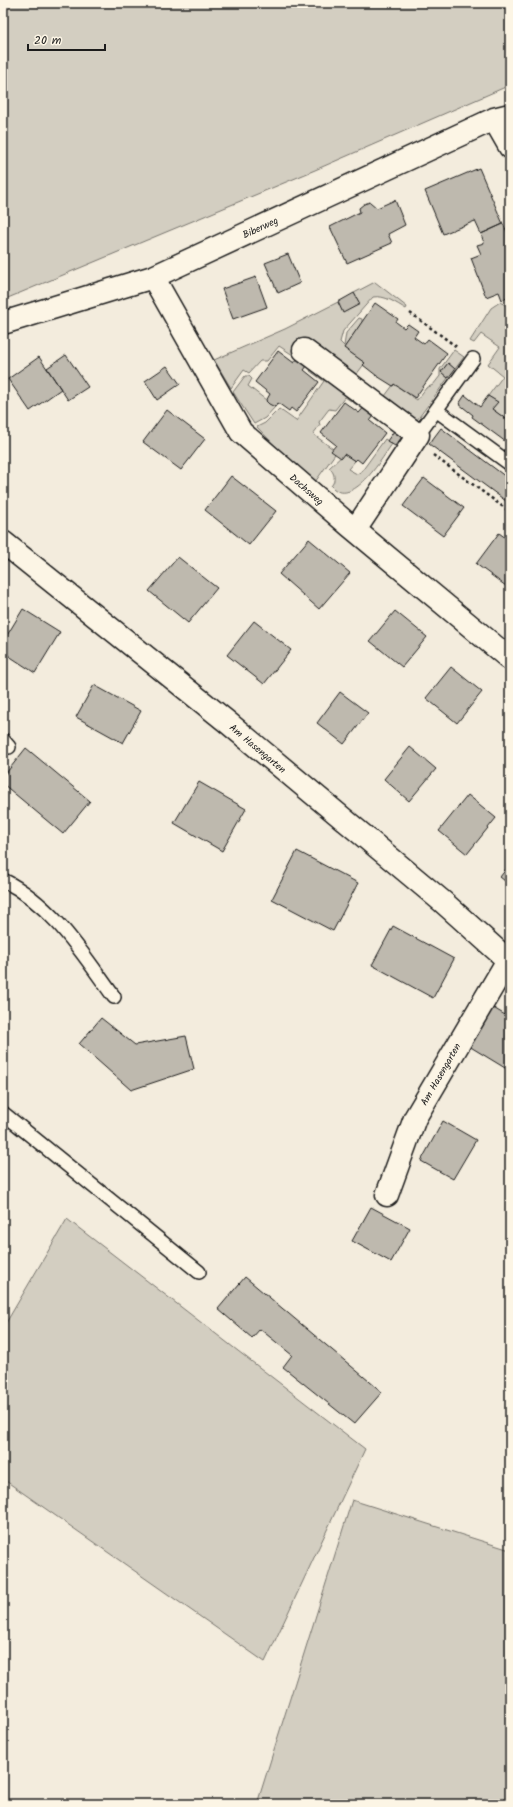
<svg xmlns="http://www.w3.org/2000/svg" width="513" height="1807" font-family="Kalam,sans-serif">
  <style>
    .green { fill: #d3cec1; stroke: #78756e }
    .building { fill: #beb9ae; stroke: #1c1c1c }
    .lines { fill: none; stroke-linecap: round; stroke-linejoin: round }
    .service-casing { stroke: #1c1c1c; stroke-width: 16 }
    .minor-casing { stroke: #1c1c1c; stroke-width: 25 }
    .path { stroke: #1c1c1c; stroke-width: 2.5; stroke-dasharray: 3 3; stroke-linecap: butt }
    .service { stroke: #fcf5e5; stroke-width: 13 }
    .minor { stroke: #fcf5e5; stroke-width: 22 }
    .labels { text-anchor: middle; stroke-width: 3; stroke-linejoin: round; paint-order: stroke }
    .street-label { font-size: 10px; fill: #1c1c1c; stroke: #fcf5e5 }
  </style>
  <rect width="100%" height="100%" fill="#f3ecdd"/>
  <filter id="ink" filterUnits="userSpaceOnUse"><feTurbulence type="fractalNoise" baseFrequency=".025" numOctaves="2"/><feDisplacementMap in="SourceGraphic" scale="8" xChannelSelector="R" yChannelSelector="G"/><feConvolveMatrix kernelMatrix="1 2 1 2 8 2 1 2 1" color-interpolation-filters="sRGB"/></filter>
  <g filter="url(#ink)">
    <!-- green -->
    <path class="green" d="M3,3H510V85L315,170L3,300Z
      M375,282L407,307L406,309C396,303 385,295 373,297L343,331L340,342L344,346L346,333L359,318L362,319V322L344,348L365,363L353,379L303,342L293,355L279,346L267,361H260L249,373L244,370L231,388L214,360L285,329L338,302L343,312L360,304L354,293Z
      M500,302L510,308V422L492,409L497,402L488,396L503,376L488,364L500,347L481,334L474,343L470,341L491,308Z
      M454,350L464,357L455,369L448,363L441,372L448,378L414,424L382,400L394,384L417,400L426,388L433,385L440,376V369Z
      M316,362L363,398L357,405L345,397L335,410L329,409L319,422L320,425L313,434L333,449L335,454L315,482L284,455L257,427L265,423L279,409L296,421L324,381L310,371Z
      M245,376H249L252,379L248,386L275,407L265,418L254,424L233,392Z
      M385,439L392,444C382,458 352,510 331,486C336,481 335,472 329,468L344,454L355,461L348,469L357,474L362,471Z
      M67,1219L365,1449L265,1662L3,1479V1328Z
      M352,1500L510,1550V1804H257Z"/>
    <!-- building -->
    <path class="building" d="M479,168L503,224L481,234L475,221L443,234L425,191Z
      M395,200L405,225L388,234L392,243L347,263L330,227L360,212L359,208L364,204L370,202L377,208Z
      M503,224L510,237V297L502,300L499,292L486,297L471,258L481,254L477,245L484,243L481,234Z
      M288,254L300,283L278,293L265,263Z
      M256,277L267,307L233,319L222,289Z
      M354,293L360,304L343,313L338,302Z
      M375,303L398,319L396,322L404,328L408,324L418,331L414,337L424,344L428,339L447,353L415,398L394,384L393,386L377,376L363,365L365,363L344,348Z
      M278,351L294,363L301,354L311,361L304,370L319,382L296,412L291,408L289,411L278,403L275,407L269,404L266,401L270,394L255,382Z
      M66,355L88,387L68,400L47,368Z
      M39,357L61,389L30,411L8,379Z
      M448,363L455,369L448,378L441,372Z
      M167,366L180,384L157,400L145,381Z
      M465,395L480,407L488,396L498,402L492,409L510,422V445L472,417L473,415L459,404Z
      M344,402L359,413L367,404L377,412L370,421L385,433L362,463L357,459L355,461L344,454L341,458L331,451L336,445L321,433Z
      M167,410L205,439L181,470L143,442Z
      M441,428L510,480V504L429,444Z
      M394,431L402,437L395,446L387,441Z
      M231,476L276,511L249,545L205,510Z
      M424,478L464,508L443,536L403,506Z
      M499,533L510,541V589L476,564Z
      M309,539L350,573L319,609L279,574Z
      M178,557L217,588L188,623L149,591Z
      M23,609L60,632L35,673L3,652V642Z
      M395,611L427,637L402,667L370,641Z
      M254,621L291,650L264,684L227,655Z
      M451,667L482,692L457,723L426,698Z
      M94,685L141,711L123,743L76,717Z
      M340,692L368,713L344,744L317,723Z
      M410,747L436,769L409,801L384,779Z
      M26,748L90,801L63,834L3,784V777Z
      M199,782L246,809L222,851L174,823Z
      M468,795L496,818L467,854L439,831Z
      M297,851L358,883L333,931L272,899Z
      M510,864V885L500,877Z
      M393,926L454,959L433,998L372,965Z
      M487,1004L510,1018V1071L464,1043Z
      M101,1018L135,1045L186,1036L194,1069L131,1090L79,1044Z
      M443,1121L476,1140L453,1179L421,1161Z
      M371,1207L410,1228L391,1262L352,1241Z
      M245,1277L382,1392L354,1424L283,1367L292,1355L260,1329L252,1338L218,1309Z"/>
    <g class="lines">
      <!-- service casing -->
      <g class="service-casing">
        <path id="service" d="M436,410L510,464
          M418,435L473,359
          M3,740L9,747
          M3,880C53,905 82,953 114,997
          M3,1113L199,1272"/>
      </g>
      <!-- minor casing -->
      <g class="minor-casing">
        <path id="minor" d="M494,119L510,147
          M153,277L241,432L350,526L510,659
          M3,323L153,277L494,119L510,115
          M304,350L418,435L355,530
          M3,542L226,721L443,902L510,962
          M387,1195L415,1118L508,960"/>
      </g>
      <!-- path -->
      <path class="path" d="M410,313L457,347
        M433,455L510,512"/>
      <!-- service -->
      <use href="#service" class="service"/>
      <!-- minor -->
      <use href="#minor" class="minor"/>
    </g>
  </g>
  <g class="labels">
    <!-- street labels -->
    <g class="street-label">
      <text transform="translate(260 227) rotate(-25)" y="4">Biberweg</text>
      <text transform="translate(307 489) rotate(41)" y="4">Dachsweg</text>
      <text transform="translate(258 748) rotate(40)" y="4">Am Hasengarten</text>
      <text transform="translate(440 1074) rotate(-60)" y="4">Am Hasengarten</text>
    </g>
  </g>
  <!-- margin -->
  <rect width="513" height="1807" fill="none" stroke="#fcf5e5" stroke-width="16"/>
  <rect x="8" y="8" width="497" height="1791" fill="none" stroke="#1c1c1c" stroke-width="1.5" filter="url(#ink)"/>
  <!-- scale -->
  <path d="M28 44v6h77v-6" fill="none" stroke="#1c1c1c" stroke-width="2"/>
  <text x="34" y="44" font-size="12" fill="#1c1c1c" stroke="#fcf5e5" stroke-width="3" paint-order="stroke">20 m</text>
</svg>
